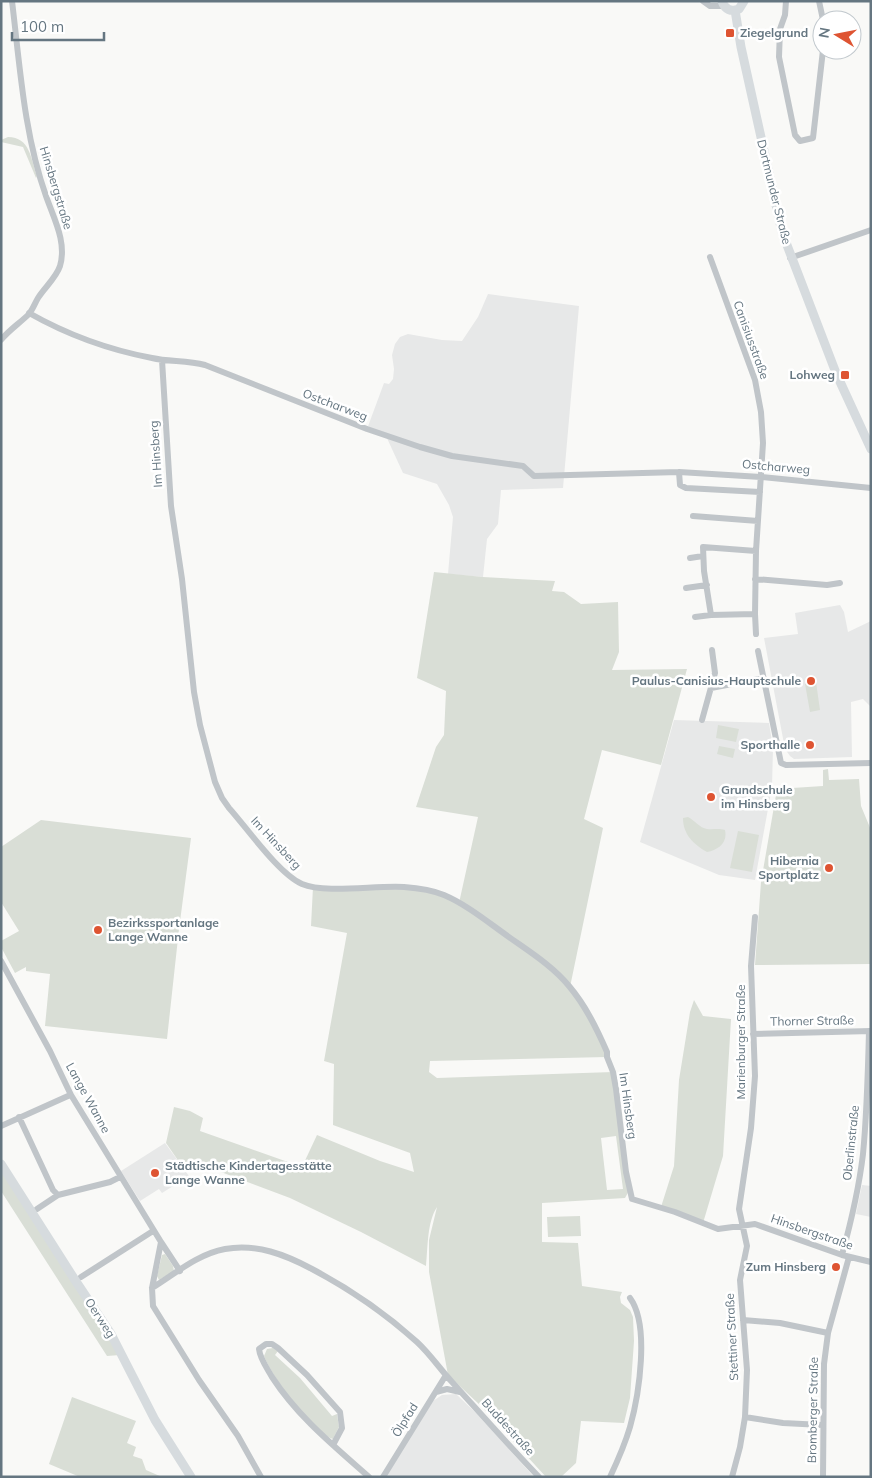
<svg xmlns="http://www.w3.org/2000/svg" width="872" height="1478" font-family="Mulish,sans-serif">
  <style>
    .built { fill: #e7e8e8 }
    .green { fill: #d9ded6; fill-rule: evenodd }
    .lines { fill: none; stroke-linecap: round; stroke-linejoin: round }
    .street { stroke: #c0c5c9; stroke-width: 6 }
    .secondary { stroke: #d6dbde; stroke-width: 9 }
    .poi-dot { fill: #de5432; stroke: #fff; stroke-width: 2 }
    .labels { text-anchor: middle; stroke-width: 5; stroke-linejoin: round; paint-order: stroke }
    .poi-label { font-size: 12px; font-weight: bold; fill: #657681; stroke: #fff; text-anchor: end }
    .street-label { font-size: 12px; fill: #657681; stroke: #fff }
  </style>
  <rect width="100%" height="100%" fill="#f9f9f7"/>
  <!-- built -->
  <path class="built" d="M488,294L579,306L563,488L501,490L498,524L487,539L483,577L448,574L453,517L449,505L437,484L403,473L386,436L367,429L384,383L389,384L393,379L394,369L392,355L395,344L400,337L408,334L442,340L462,341L478,317Z
    M840,605L844,612L848,632L871,621V707L863,699L851,702L852,757L794,759L790,756L785,749L764,638L798,634L795,613Z
    M674,720L769,723L773,748L772,787L755,880L719,875L640,842Z
    M165,1143L189,1176L162,1193L159,1189L140,1201L121,1171Z
    M862,1185L871,1186V1217L856,1214Z
    M456,1394L475,1412L534,1477H384L433,1401L442,1395Z"/>
  <!-- green -->
  <path class="green" d="M8,137C30,137 31,159 37,176L36,178L23,147L1,142V140Z
    M434,572L483,577L555,581L552,591L564,592L581,604L618,602L619,652L612,670L687,669L661,765L602,750L584,819L603,828L570,987L590,1015L607,1057L430,1061L429,1072L437,1078L613,1072L630,1189L625,1198L542,1203V1242L578,1243L582,1286L622,1292L620,1297L621,1303L630,1310L633,1317L634,1341L630,1398L624,1423L581,1421L576,1463L561,1477H546L482,1407L448,1375L429,1272V1240L437,1207C427,1222 428,1247 426,1266L361,1232L290,1198L192,1161L191,1165L184,1169L166,1143L174,1107L190,1111L203,1118L200,1131L302,1167L317,1135L380,1161L414,1172L410,1153L333,1125L334,1064L324,1061L347,933L311,926L313,887L426,890L459,903L478,817L416,807L436,747L444,735L446,691L417,678ZM616,1136L623,1189L607,1190L601,1138Z
    M816,682L820,710L810,712L805,684Z
    M718,725L739,729L736,742L716,738Z
    M719,746L735,749L733,758L717,754Z
    M828,769L829,780L859,779L861,806L871,830V964L755,965L761,882L777,789L823,786V770Z
    M688,817C694,820 700,828 707,829C713,830 718,828 725,830C728,843 718,850 707,852C693,844 683,834 683,818Z
    M41,820L191,838L179,929L167,1039L45,1026L50,974L26,971V967L15,973L1,947V941L19,931L1,902V847Z
    M738,831L759,835L752,872L730,868Z
    M694,1000L703,1016L731,1019L723,1156L703,1223L661,1207L674,1166L679,1080L690,1012Z
    M1,1167L120,1355L107,1356L1,1191Z
    M580,1216L581,1236L548,1237L547,1217Z
    M165,1254L173,1266L174,1271L159,1280L157,1276L162,1255Z
    M273,1348L278,1351L275,1355L300,1378L332,1416L337,1414L339,1427L333,1439C313,1432 272,1377 264,1356L267,1349Z
    M72,1397L136,1421L127,1443L136,1447L133,1456L142,1459L146,1470L162,1477H80L49,1464Z"/>
  <g class="lines">
    <!-- street -->
    <path class="street" d="M703,1L710,6H724
      M786,1L785,15L780,29L779,57L795,135L800,141L813,138L823,50
      M819,1L823,20
      M710,257L755,380L761,412L763,443L756,551L755,614L756,634
      M790,258L871,230
      M29,313C66,334 110,350 152,358C169,362 187,360 205,365L367,429L420,447L452,456L523,466L534,476L679,472L761,477L871,488
      M1,340C9,330 20,323 29,314C33,309 35,303 38,298C45,287 56,278 60,266C67,242 54,219 46,196C24,134 20,67 12,1
      M162,360L171,506L182,579L194,692L200,725L215,782L222,798L229,808C247,828 279,874 302,884C326,894 376,885 404,887C418,888 432,890 444,895C465,904 484,919 502,932C525,949 551,964 569,986C586,1006 597,1029 607,1052V1057L613,1072L616,1089L626,1172L632,1199L675,1212L718,1229L755,1224L842,1255L871,1262
      M679,472L680,485L686,488L760,492
      M693,516L758,521
      M690,558L703,556
      M755,579L827,585L840,583
      M686,588L707,585
      M755,614L711,615L704,571L703,547L756,551
      M695,617L711,615
      M758,651L781,763L786,765L871,763
      M711,688L764,678
      M702,720L715,673L712,650
      M1,961L50,1051L71,1095L161,1242L152,1288L153,1306L199,1380L238,1436L261,1477
      M753,1034L871,1031
      M19,1117L53,1190L58,1195
      M1,1126L68,1096
      M37,1209L58,1195L110,1182L120,1177
      M161,1242L180,1271
      M842,1255C851,1222 859,1188 863,1154C867,1113 868,1072 869,1031
      M81,1277L153,1231
      M152,1288C176,1273 198,1254 225,1249C256,1243 286,1255 312,1269C350,1289 385,1313 417,1342C430,1354 440,1369 452,1382C481,1414 509,1446 539,1477
      M743,1320L780,1323L828,1333
      M436,1392L447,1389L460,1392
      M745,1417L783,1423L822,1425
      M333,1445L342,1428L340,1412L307,1375L278,1348L272,1344H266L259,1349C260,1359 267,1368 272,1377C298,1417 334,1446 369,1477
      M383,1477L446,1375
      M610,1477C618,1460 625,1444 630,1427C639,1395 650,1325 630,1298
      M732,1477L740,1447L745,1417L747,1370L740,1280L747,1246L739,1209L751,1128L755,1076L751,966L755,917
      M823,1477L824,1364L828,1333L849,1257"/>
    <!-- secondary -->
    <path class="secondary" d="M722,1C725,10 731,12 739,9L744,1
      M735,10L741,47L782,232L836,373L871,449
      M1,1164L75,1280L111,1334L155,1420L191,1477"/>
  </g>
  <!-- markers -->
  <g class="poi-dot">
    <rect x="725" y="28" width="10" height="10" rx="2.5"/>
    <rect x="840" y="370" width="10" height="10" rx="2.5"/>
    <circle cx="811" cy="681" r="5"/>
    <circle cx="810" cy="745" r="5"/>
    <circle cx="711" cy="797" r="5"/>
    <circle cx="829" cy="868" r="5"/>
    <circle cx="98" cy="930" r="5"/>
    <circle cx="155" cy="1173" r="5"/>
    <circle cx="836" cy="1267" r="5"/>
  </g>
  <g class="labels">
    <!-- poi labels -->
    <g class="poi-label">
      <text x="740" y="37" text-anchor="start">Ziegelgrund</text>
      <text x="835" y="379">Lohweg</text>
      <text x="801" y="685">Paulus-Canisius-Hauptschule</text>
      <text x="800" y="749">Sporthalle</text>
      <text x="721" y="794" text-anchor="start">Grundschule<tspan x="721" dy="14">im Hinsberg</tspan></text>
      <text x="819" y="865">Hibernia<tspan x="819" dy="14">Sportplatz</tspan></text>
      <text x="108" y="927" text-anchor="start">Bezirkssportanlage<tspan x="108" dy="14">Lange Wanne</tspan></text>
      <text x="165" y="1170" text-anchor="start">Städtische Kindertagesstätte<tspan x="165" dy="14">Lange Wanne</tspan></text>
      <text x="826" y="1271">Zum Hinsberg</text>
    </g>
    <!-- street labels -->
    <g class="street-label">
      <text transform="translate(56 188) rotate(73)" y="4">Hinsbergstraße</text>
      <text transform="translate(774 192) rotate(76)" y="4">Dortmunder Straße</text>
      <text transform="translate(751 340) rotate(70)" y="4">Canisiusstraße</text>
      <text transform="translate(335 405) rotate(21)" y="4">Ostcharweg</text>
      <text transform="translate(156 454) rotate(-94)" y="4">Im Hinsberg</text>
      <text transform="translate(776 467) rotate(5)" y="4">Ostcharweg</text>
      <text transform="translate(276 843) rotate(47)" y="4">Im Hinsberg</text>
      <text transform="translate(812 1021) rotate(-1)" y="4">Thorner Straße</text>
      <text transform="translate(741 1042) rotate(-90)" y="4">Marienburger Straße</text>
      <text transform="translate(88 1098) rotate(61)" y="4">Lange Wanne</text>
      <text transform="translate(628 1106) rotate(82)" y="4">Im Hinsberg</text>
      <text transform="translate(851 1143) rotate(-84)" y="4">Oberlinstraße</text>
      <text transform="translate(812 1232) rotate(19)" y="4">Hinsbergstraße</text>
      <text transform="translate(100 1318) rotate(57)" y="4">Oerweg</text>
      <text transform="translate(732 1337) rotate(-93)" y="4">Stettiner Straße</text>
      <text transform="translate(813 1410) rotate(-89)" y="4">Bromberger Straße</text>
      <text transform="translate(405 1420) rotate(-58)" y="4">Ölpfad</text>
      <text transform="translate(508 1427) rotate(48)" y="4">Buddestraße</text>
    </g>
  </g>
  <!-- border -->
  <rect width="872" height="1478" fill="none" stroke="#657681" stroke-width="5"/>
  <!-- north arrow -->
  <g transform="translate(837 35) rotate(280)"><circle r="24" fill="#ffffff" stroke="#c1c8cd"/>
  <path d="M0-4L9 19L0 12L-9 19Z" fill="#de5432"/>
  <text y="-8" font-size="14" font-weight="bold" text-anchor="middle" fill="#657681">N</text>
  </g>
  <!-- scale -->
  <path d="M12 32v8h92v-8" fill="none" stroke="#657681" stroke-width="2.5"/>
  <text x="20" y="32" font-size="15" fill="#657681" stroke="#ffffff" stroke-width="4" paint-order="stroke">100 m</text>
</svg>
